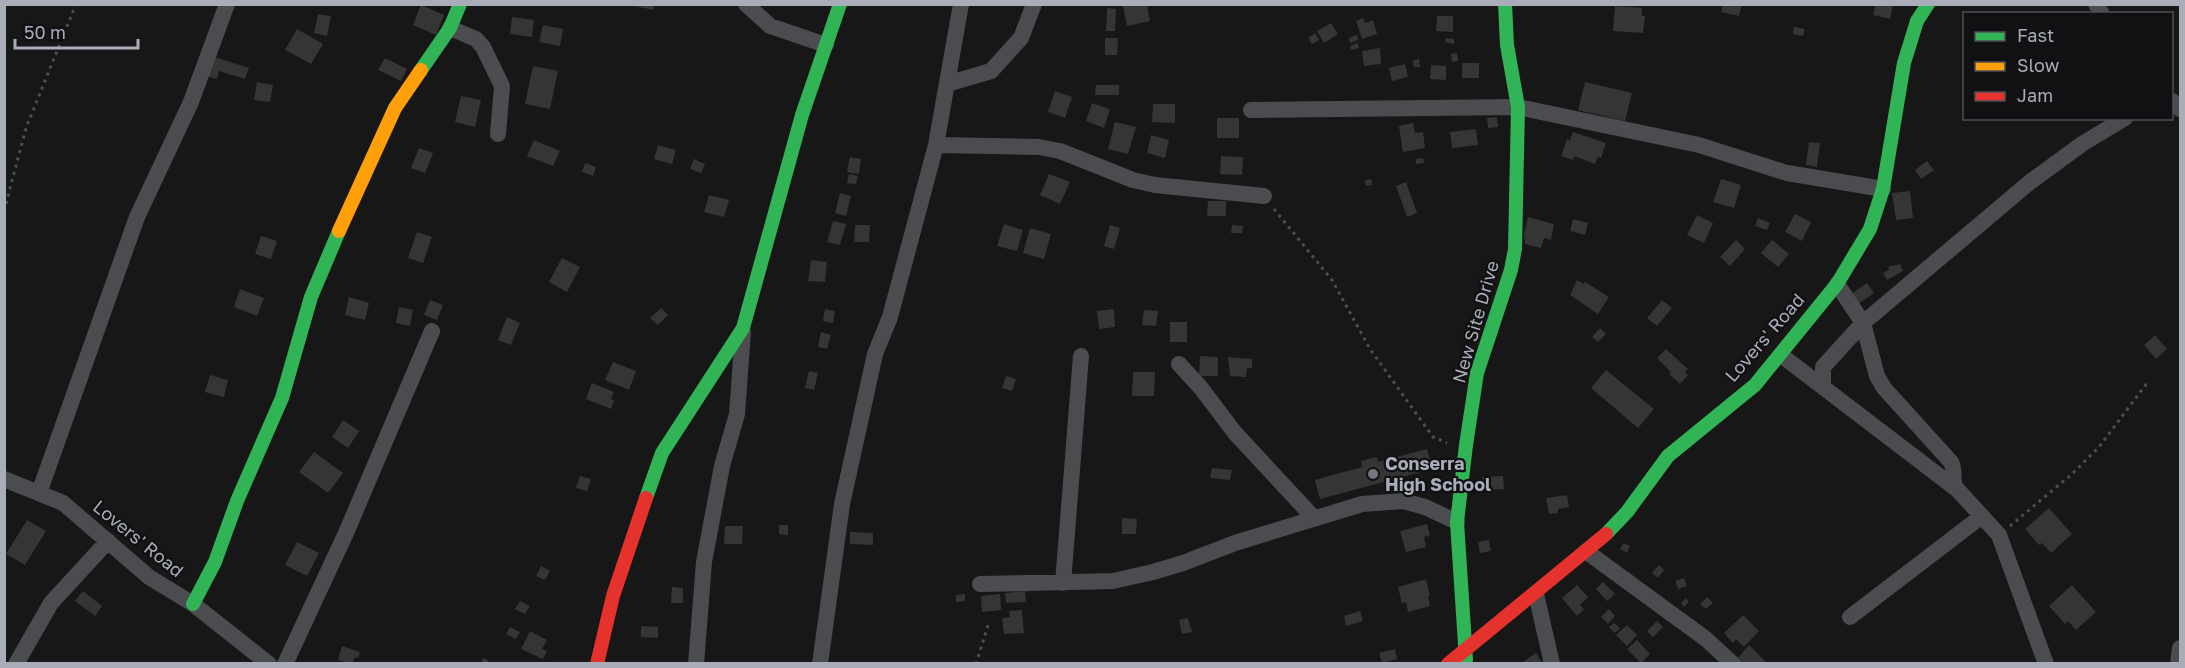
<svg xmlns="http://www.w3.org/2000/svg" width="2185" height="668" font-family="'Golos Text',sans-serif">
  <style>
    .building { fill: #353536 }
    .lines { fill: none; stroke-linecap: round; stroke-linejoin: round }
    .path { stroke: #4d4e52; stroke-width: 3; stroke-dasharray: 3 4.5; stroke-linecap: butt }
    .street { stroke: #4b4c50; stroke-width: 16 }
    .fast { stroke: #30b455; stroke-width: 14 }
    .slow { stroke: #ff9f0a; stroke-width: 14 }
    .jam { stroke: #e5322d; stroke-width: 14 }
    .poi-dot { fill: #757880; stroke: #111113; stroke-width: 2 }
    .labels { text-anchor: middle; stroke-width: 4.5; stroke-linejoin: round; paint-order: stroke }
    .street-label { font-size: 18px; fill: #a8adb8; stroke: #111113 }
    .poi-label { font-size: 18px; font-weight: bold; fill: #a8adb8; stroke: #111113; text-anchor: start }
  </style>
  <rect width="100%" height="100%" fill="#171717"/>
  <!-- building -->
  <path class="building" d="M1133,4H1147L1150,21L1127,26L1123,6Z
    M1723,4H1742L1739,16L1721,12Z
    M1876,4H1893L1890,19L1873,15Z
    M421,5L444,15L436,35L413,25Z
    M629,5H654V10Z
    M1615,6L1642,8V16H1645L1643,33L1613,31Z
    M1107,8L1116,9L1115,31H1106Z
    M318,14L331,16L327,36L314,33Z
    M1437,16H1453V32L1436,31Z
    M512,17L534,20L532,37L510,34Z
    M1363,18L1365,23L1373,20L1377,34L1362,39L1356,21Z
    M1331,23L1338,34L1324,43L1317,31Z
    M543,25L563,29L560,46L539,42Z
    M1794,27L1805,29L1803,36L1793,34Z
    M297,29L323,44L311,64L285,50Z
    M1315,33L1319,40L1312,44L1308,38Z
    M1357,35L1358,40L1350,43L1349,38Z
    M1105,38H1118L1117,55H1105Z
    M1446,38L1454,39V44L1445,42Z
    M1358,43L1359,48L1351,50L1350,46Z
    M1380,48L1381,64L1364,66L1362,51Z
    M1457,53L1458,61L1452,62L1451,54Z
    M212,56L249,68L245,79L219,71L217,79L205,76Z
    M385,58L407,69L401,81L378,70Z
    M1419,59L1420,67H1414L1413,60Z
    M1462,63H1479V78H1462Z
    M1405,64L1408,77L1392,81L1389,68Z
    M1431,65L1446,66V80L1430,79Z
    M533,66L558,71L550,109L525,104Z
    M257,82L273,85L270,102L254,100Z
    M1585,82L1632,93L1625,121L1578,110Z
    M1096,85H1119V95H1095Z
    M1055,91L1072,97L1065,118L1048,112Z
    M461,96L481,100L475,127L455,122Z
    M1092,103L1110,109L1104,128L1086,121Z
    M1153,104H1175V123L1152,122Z
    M1497,117L1498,127L1488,128L1487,118Z
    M1217,118H1239V138H1217Z
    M1115,122L1136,127L1128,154L1108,149Z
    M1413,123L1415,133L1423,132L1425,148L1403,152L1399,126Z
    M1476,129L1478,145L1452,148L1450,132Z
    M1573,132L1606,143L1601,158L1598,157L1595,164L1574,156L1573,160L1561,156L1567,139L1570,141Z
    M1151,135L1169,140L1165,158L1147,153Z
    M534,140L560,151L553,166L527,156Z
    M1809,142L1820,143L1817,167L1806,165Z
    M658,145L676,150L672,164L654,159Z
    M419,148L433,153L425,173L411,168Z
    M1221,156L1243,157L1242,175L1220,174Z
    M850,157L861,159L859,174L847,172Z
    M1423,158L1424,163L1416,164V159Z
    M694,159L705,164L701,173L690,169Z
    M1927,161L1934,170L1921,179L1915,170Z
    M585,163L596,167L593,176L582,172Z
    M849,174L858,176L856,184L847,183Z
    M1049,174L1070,182L1060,204L1040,195Z
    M1371,179L1372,185L1366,186L1365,180Z
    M1721,179L1741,185L1734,208L1713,202Z
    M1406,182L1417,213L1407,217L1396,186Z
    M1910,191L1913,218L1896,220L1892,193Z
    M840,193L851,196L846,216L835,213Z
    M709,195L729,200L724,217L704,212Z
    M1208,201H1226V216H1207Z
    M1795,214L1811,222L1802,241L1785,232Z
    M1697,215L1713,223L1704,243L1687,235Z
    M1528,217L1554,224L1551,240L1544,238L1541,248L1525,244L1524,234Z
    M1758,218L1770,223L1767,230L1755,226Z
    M1573,219L1588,223L1585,235L1570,231Z
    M833,221L846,224L840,245L827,242Z
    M1004,224L1023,230L1017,251L997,246Z
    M855,225H870L869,242H854Z
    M1110,225L1120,228L1114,249L1104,246Z
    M1232,225L1243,226L1242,233H1231Z
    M1030,228L1051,234L1044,259L1023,253Z
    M417,232L432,237L423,263L408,258Z
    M261,236L277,241L271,259L255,254Z
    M1736,240L1745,249L1730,266L1720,257Z
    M1772,240L1789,254L1778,267L1761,253Z
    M562,258L580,267L567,292L549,282Z
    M811,260L827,262L825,282L808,281Z
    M1900,264L1903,271L1887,280L1883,273L1889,270L1888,267Z
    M1577,280L1584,284L1585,282L1609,297L1598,314L1570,295Z
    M1867,283L1874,293L1858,304L1851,294Z
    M240,289L264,298L257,316L234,307Z
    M349,297L369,303L365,320L345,315Z
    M430,300L443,305L437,320L424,315Z
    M1662,300L1672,308L1657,326L1647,318Z
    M399,307L413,310L410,326L396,323Z
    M661,308L668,315L658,325L650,318Z
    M825,309L835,311L833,323L823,321Z
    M1114,309L1115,327L1099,329L1097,311Z
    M1144,310L1158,311L1156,326L1142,325Z
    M507,317L520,323L511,345L498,340Z
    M1170,322H1187V342H1170Z
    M1600,328L1606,334L1598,342L1592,337Z
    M821,332L831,335L827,349L818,347Z
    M2155,335L2167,349L2156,359L2144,345Z
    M1666,349L1688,369L1685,372L1688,375L1680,384L1669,374L1671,372L1657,358Z
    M1200,356L1218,357V376H1199Z
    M1228,357L1252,359V368H1247L1246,377L1230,376Z
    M613,362L636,371L629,390L605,380Z
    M1606,370L1654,409L1638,428L1591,388Z
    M809,371L818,373L814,390L805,388Z
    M1133,372H1155L1154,396H1132Z
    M210,375L228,380L224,397L205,392Z
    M1006,376L1016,379L1012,391L1002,388Z
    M592,383L614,392L611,399L614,400L611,409L586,399Z
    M343,420L359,431L348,448L332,437Z
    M1427,449L1432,469L1320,499L1315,480L1362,467L1361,461L1377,457L1378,462Z
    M314,452L343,473L328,493L299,472Z
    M1212,468L1232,470L1230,480L1210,478Z
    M580,476L591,479L587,491L576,488Z
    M1503,476L1504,489L1483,490L1482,477Z
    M1567,495L1569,507L1558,509V513L1549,514L1546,498Z
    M2049,508L2072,534L2051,553L2042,543L2039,545L2025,529Z
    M1122,518L1137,519L1136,534H1122Z
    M27,520L46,531L25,565L6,554Z
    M1427,524L1430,535L1424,537L1426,547L1406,552L1400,531Z
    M779,525H788V535L779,534Z
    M725,526H743L742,544H724Z
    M850,532L873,533V545L850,544Z
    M1489,540L1491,551L1480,553L1478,542Z
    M297,542L319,553L307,576L285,565Z
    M1624,543L1630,546L1627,553L1620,549Z
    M1659,565L1664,570L1658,578L1652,573Z
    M541,566L550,571L545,580L536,576Z
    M1684,578L1687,586L1678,589L1675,581Z
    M1426,579L1430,596H1428L1430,606L1408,612L1406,602L1402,603L1398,587Z
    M1603,582L1615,594L1607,601L1596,589Z
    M1577,585L1588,597L1580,605L1584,609L1577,616L1562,598Z
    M2072,585L2096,612L2076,630L2068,621L2065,624L2049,606Z
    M672,587L683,588V603H671Z
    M83,591L102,606L95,616L75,601Z
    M1025,591L1026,602L1006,603L1005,593Z
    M965,594V601L956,602V595Z
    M1000,594L1001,610L982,612L981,596Z
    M1707,597L1713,603L1706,609L1700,604Z
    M1686,598L1689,602L1684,607L1681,603Z
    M520,601L530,606L525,614L515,609Z
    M1609,609L1615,616L1608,624L1601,617Z
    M1022,610L1024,633L1004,634L1002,618L1010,617L1009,611Z
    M1360,611L1363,621L1346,626L1344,616Z
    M1743,615L1759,631L1744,647L1736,639L1733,643L1724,633Z
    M1188,618L1192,632L1182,634L1179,620Z
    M1657,621L1663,627L1653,637L1647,631Z
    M1614,623L1620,628L1615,633L1609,627Z
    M1627,625L1637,635L1627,646L1616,635Z
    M641,626L658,627V638L641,637Z
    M510,627L520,632L516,639L506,634Z
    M530,631L547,640L542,649L547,651L543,659L521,649Z
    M1637,640L1650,654L1641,663L1627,649Z
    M1749,645L1768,664H1739L1736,660Z
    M342,646L360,652L358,658L355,657L352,664L338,660Z
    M1395,649L1397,659L1382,663L1379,653Z
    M1536,653L1543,664H1520Z
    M483,658H484L493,664H481Z"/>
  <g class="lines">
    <!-- path -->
    <path class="path" d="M1274,209L1332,280L1370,349L1433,437L1447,443
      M4,211L26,128L76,4
      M2010,526L2072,474L2099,447L2147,383
      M976,664L989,622"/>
    <!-- street -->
    <path class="street" d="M746,4L770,26L826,45
      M2096,4L2102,14
      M450,28L476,39L483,47L502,86L498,134
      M947,84L991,71L1021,38L1034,4
      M2172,101L2180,109
      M1251,110L1518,107L1699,145L1787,173L1883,189
      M936,145L1039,147L1060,151L1133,180L1155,185L1264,196
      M1837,284L1863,323L1877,376L1884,388L1951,462C1956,471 1951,479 1956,488L1999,535L2046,664
      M1781,355L1959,491
      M1179,364L1201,388L1235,433L1314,518
      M1823,387V367L1863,323L2030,182L2082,144L2125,118
      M4,479L63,503L149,577L193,604L269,664
      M39,493L137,217L191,102L227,4
      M1587,552L1706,639L1733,664
      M1063,583L1081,356
      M980,584L1113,581L1153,572L1183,563L1235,543L1362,504L1403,501L1425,507L1457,522
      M1536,594L1552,664
      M1850,617L1982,516
      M16,664L51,603L108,541
      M285,664L346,533L432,331
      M696,664L704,562L722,466L737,414L743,332
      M820,664L842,504L875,354L890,317L936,145L961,4
      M2178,664L2180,648"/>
    <!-- fast -->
    <path class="fast" d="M421,70L450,28L460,4
      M646,498L662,453L743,328L802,115L840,4
      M1606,534L1627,512L1668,456L1755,385L1837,284L1870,229L1883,189L1904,63L1917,21L1928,4
      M193,604L215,562L237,501L282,398L311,297L339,231
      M1466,660L1457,522L1466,445L1477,373L1511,270L1515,249L1518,107L1507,45L1505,4"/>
    <!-- slow -->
    <path class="slow" d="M339,231L395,108L421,70"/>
    <!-- jam -->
    <path class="jam" d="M597,664L613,596L646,498
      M1448,664L1606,534"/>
  </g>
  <!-- markers -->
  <circle class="poi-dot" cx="1373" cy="474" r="6"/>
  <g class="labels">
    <!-- street labels -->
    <g class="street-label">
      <text transform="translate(1476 322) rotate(-74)" y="6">New Site Drive</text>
      <text transform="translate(1765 338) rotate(-49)" y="6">Lovers' Road</text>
      <text transform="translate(138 539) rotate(39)" y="6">Lovers' Road</text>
    </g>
    <!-- poi labels -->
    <g class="poi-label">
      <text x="1385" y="470">Conserra<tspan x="1385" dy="21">High School</tspan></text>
    </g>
  </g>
  <!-- border -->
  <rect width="2185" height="668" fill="none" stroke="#a8adb8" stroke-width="12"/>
  <!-- legend -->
  <rect x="1963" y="12" width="210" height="108" fill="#111113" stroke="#4d4f55" stroke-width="1.5"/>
  <rect x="1975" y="32" width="30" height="9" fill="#30b455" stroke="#4d4f55" stroke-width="1.5"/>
  <text x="2017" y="42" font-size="18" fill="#a8adb8">Fast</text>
  <rect x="1975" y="62" width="30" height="9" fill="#ff9f0a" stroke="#4d4f55" stroke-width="1.5"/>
  <text x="2017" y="72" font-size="18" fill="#a8adb8">Slow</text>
  <rect x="1975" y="92" width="30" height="9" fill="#e5322d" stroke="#4d4f55" stroke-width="1.5"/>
  <text x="2017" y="102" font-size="18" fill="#a8adb8">Jam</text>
  <!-- scale -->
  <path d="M15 39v9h123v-9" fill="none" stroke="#a8adb8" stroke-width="3"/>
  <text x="24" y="39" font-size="18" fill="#a8adb8" stroke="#111113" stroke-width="4.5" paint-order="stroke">50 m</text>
</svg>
